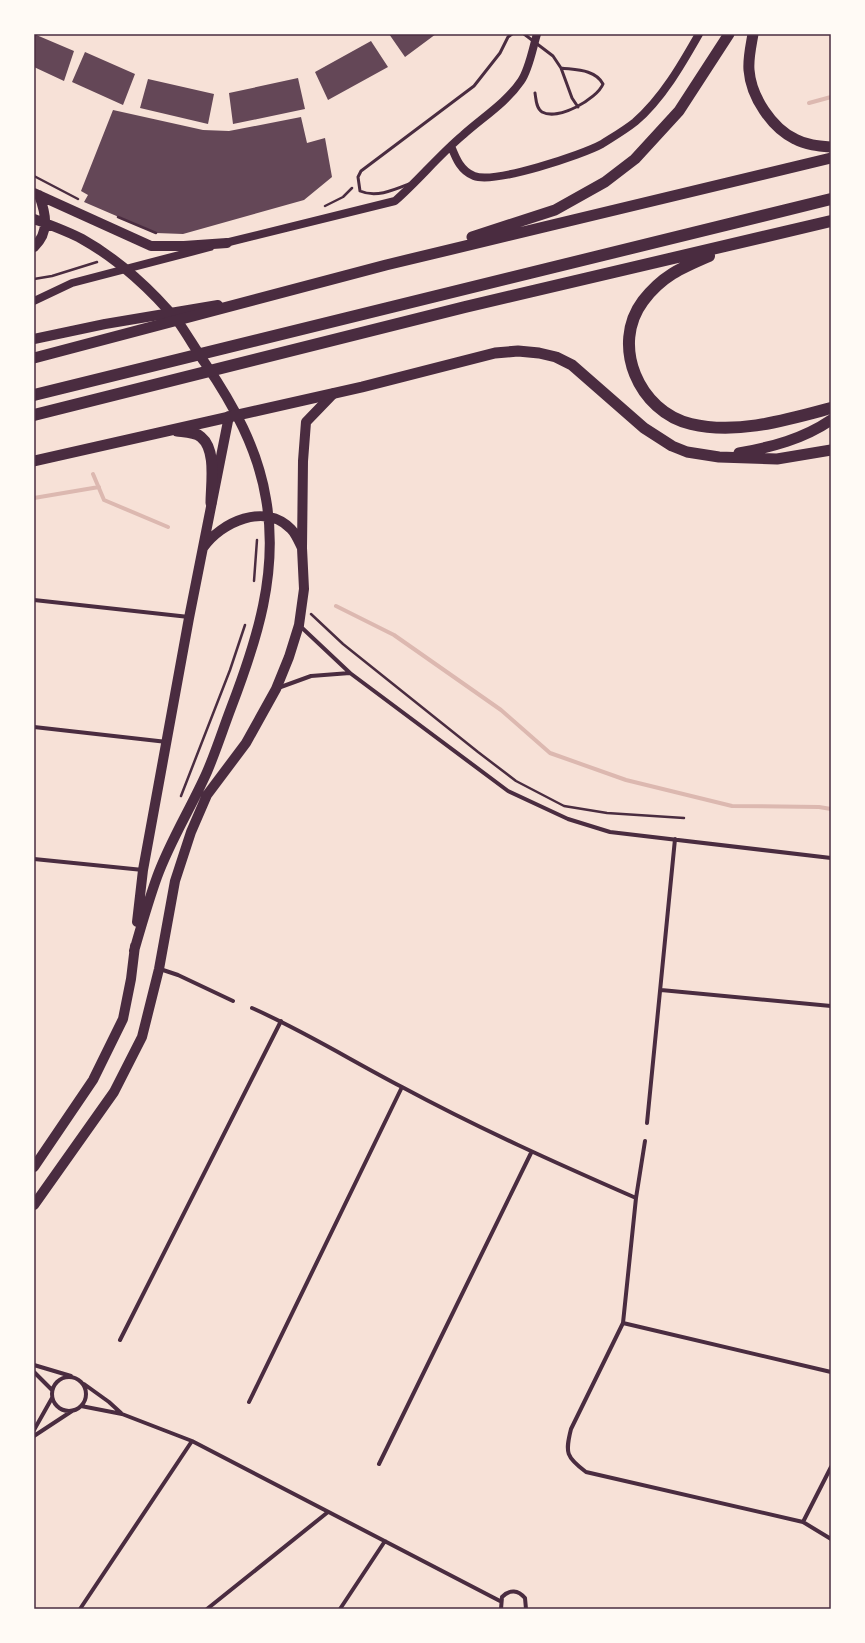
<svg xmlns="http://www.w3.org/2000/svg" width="865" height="1643" font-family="Georgia,serif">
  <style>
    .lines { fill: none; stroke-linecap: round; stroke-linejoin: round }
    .stream { stroke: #dcb8b0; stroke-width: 4 }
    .building { fill: #644757 }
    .path { stroke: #4a2c40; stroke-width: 2.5 }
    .service { stroke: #4a2c40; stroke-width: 3 }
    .minor { stroke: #4a2c40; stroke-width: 4 }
    .secondary { stroke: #4a2c40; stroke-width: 8 }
    .primary { stroke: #4a2c40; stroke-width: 10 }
    .trunk { stroke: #4a2c40; stroke-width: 11 }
    .motorway { stroke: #4a2c40; stroke-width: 12 }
    .neatline { fill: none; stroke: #4a2c40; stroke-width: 1.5 }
  </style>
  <rect width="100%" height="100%" fill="#f7e1d7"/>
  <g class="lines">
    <!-- stream -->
    <path class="stream" d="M809,103L831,97
      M93,474L104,500L168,527
      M34,498L99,487
      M336,606L394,635L501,710L550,753L626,780L732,806L819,807L831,809"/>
  </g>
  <!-- building -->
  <path class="building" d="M34,34L74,51L64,81L34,67Z
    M389,34H436L405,57Z
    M371,41L388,67L328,100L315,72Z
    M85,52L135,74L123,105L72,82Z
    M298,78L305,109L233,124L229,93Z
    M148,79L214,94L208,124L140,108Z
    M113,110L203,130L229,131L301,117L307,143L325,138L332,177L304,200L183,234L156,233L84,202L88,195L81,191Z"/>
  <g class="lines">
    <!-- path -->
    <path class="path" d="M34,176L78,199
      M325,206L343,197L352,188
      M118,217L156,233
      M34,279L52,276L97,262
      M254,581L257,540
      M311,614L343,644L478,752L516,781L564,806L607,813L684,818
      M181,796L230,670L245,625"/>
    <!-- service -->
    <path class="service" d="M524,34L553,56L561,68C575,70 595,69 603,84C597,99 558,121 542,112C536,108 536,99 535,93
      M561,68L572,98L578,107
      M409,184C394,190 376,198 360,191L358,177L361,171L474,86L500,53L508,37L512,34"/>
    <!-- minor -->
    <path class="minor" d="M34,600L189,617
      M299,625L350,673L508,791L568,819L610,832L831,858
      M278,688L311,676L350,673
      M34,727L167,742
      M34,859L143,870
      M160,969L178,975L233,1001
      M661,990L831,1006
      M252,1008C304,1031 352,1061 402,1087C478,1128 556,1163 636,1198
      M647,1123L675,839
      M645,1141L636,1198L623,1323L571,1429C565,1453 566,1457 586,1472L803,1522L831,1539
      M623,1323L831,1372
      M120,1340L281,1021
      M34,1365L71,1376
      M34,1372L52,1390
      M52 1394a17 17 0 1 1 34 0a17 17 0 1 1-34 0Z
      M84,1384L109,1402L121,1413
      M249,1402L402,1087
      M81,1406L122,1414L192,1441L500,1601
      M34,1430L52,1398
      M34,1436L72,1411
      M379,1464L531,1153
      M803,1522L831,1467
      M80,1609L192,1441
      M207,1609L328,1512
      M340,1609L385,1541
      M501,1609L502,1597C510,1589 518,1590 525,1598L526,1609"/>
    <!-- secondary -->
    <path class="secondary" d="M451,146C456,159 461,171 474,176C495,184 582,155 602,144C613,137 625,130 635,122C662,99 682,64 699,34
      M221,244L395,201C419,180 439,155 463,135C483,117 506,103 521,81C529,70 533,47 537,34
      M34,301L72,283L210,247"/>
    <!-- primary -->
    <path class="primary" d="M34,193L151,246H184L227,243
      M34,219C50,225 67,231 82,239C118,259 153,291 179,323C188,336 196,350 205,363C233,404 258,449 266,499C279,572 257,640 231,708C223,729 216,751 207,772C191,808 170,841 157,877C148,902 141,927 134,951
      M34,247C50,232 46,214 39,195
      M34,339L105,324L218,305
      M203,548C221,522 265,502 291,529C296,534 299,542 302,548
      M137,922L143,870L189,618L229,416
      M34,1167L93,1080L123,1019L131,979L135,946
      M34,1205L114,1092L142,1037L159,969L175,881L191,832L207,795L246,743L276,689L289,657L299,625L304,589L302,548L303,461L306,422L334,393"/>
    <!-- trunk -->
    <path class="trunk" d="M753,34C751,46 748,58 749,70C751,97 772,128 795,139C806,145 819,146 831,147
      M472,237L555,210L605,182L635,159L679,111L729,34
      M34,358L386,265L831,158
      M177,431C185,432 195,432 201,437C217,450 211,484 211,503
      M739,453C772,447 803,439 831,420
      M34,461L362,387L495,353L518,351L539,353L556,357L572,365L644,428L672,446L687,452L719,457L777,459L831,450"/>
    <!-- motorway -->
    <path class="motorway" d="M709,256C681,268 662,276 643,301C610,345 639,412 691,424C737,435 786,420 831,408
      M34,395L831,199
      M34,415L465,307L831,221"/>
  </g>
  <!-- border -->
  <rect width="865" height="1643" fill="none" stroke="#fffaf5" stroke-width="70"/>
  <rect x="35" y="35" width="795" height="1573" class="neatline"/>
</svg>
